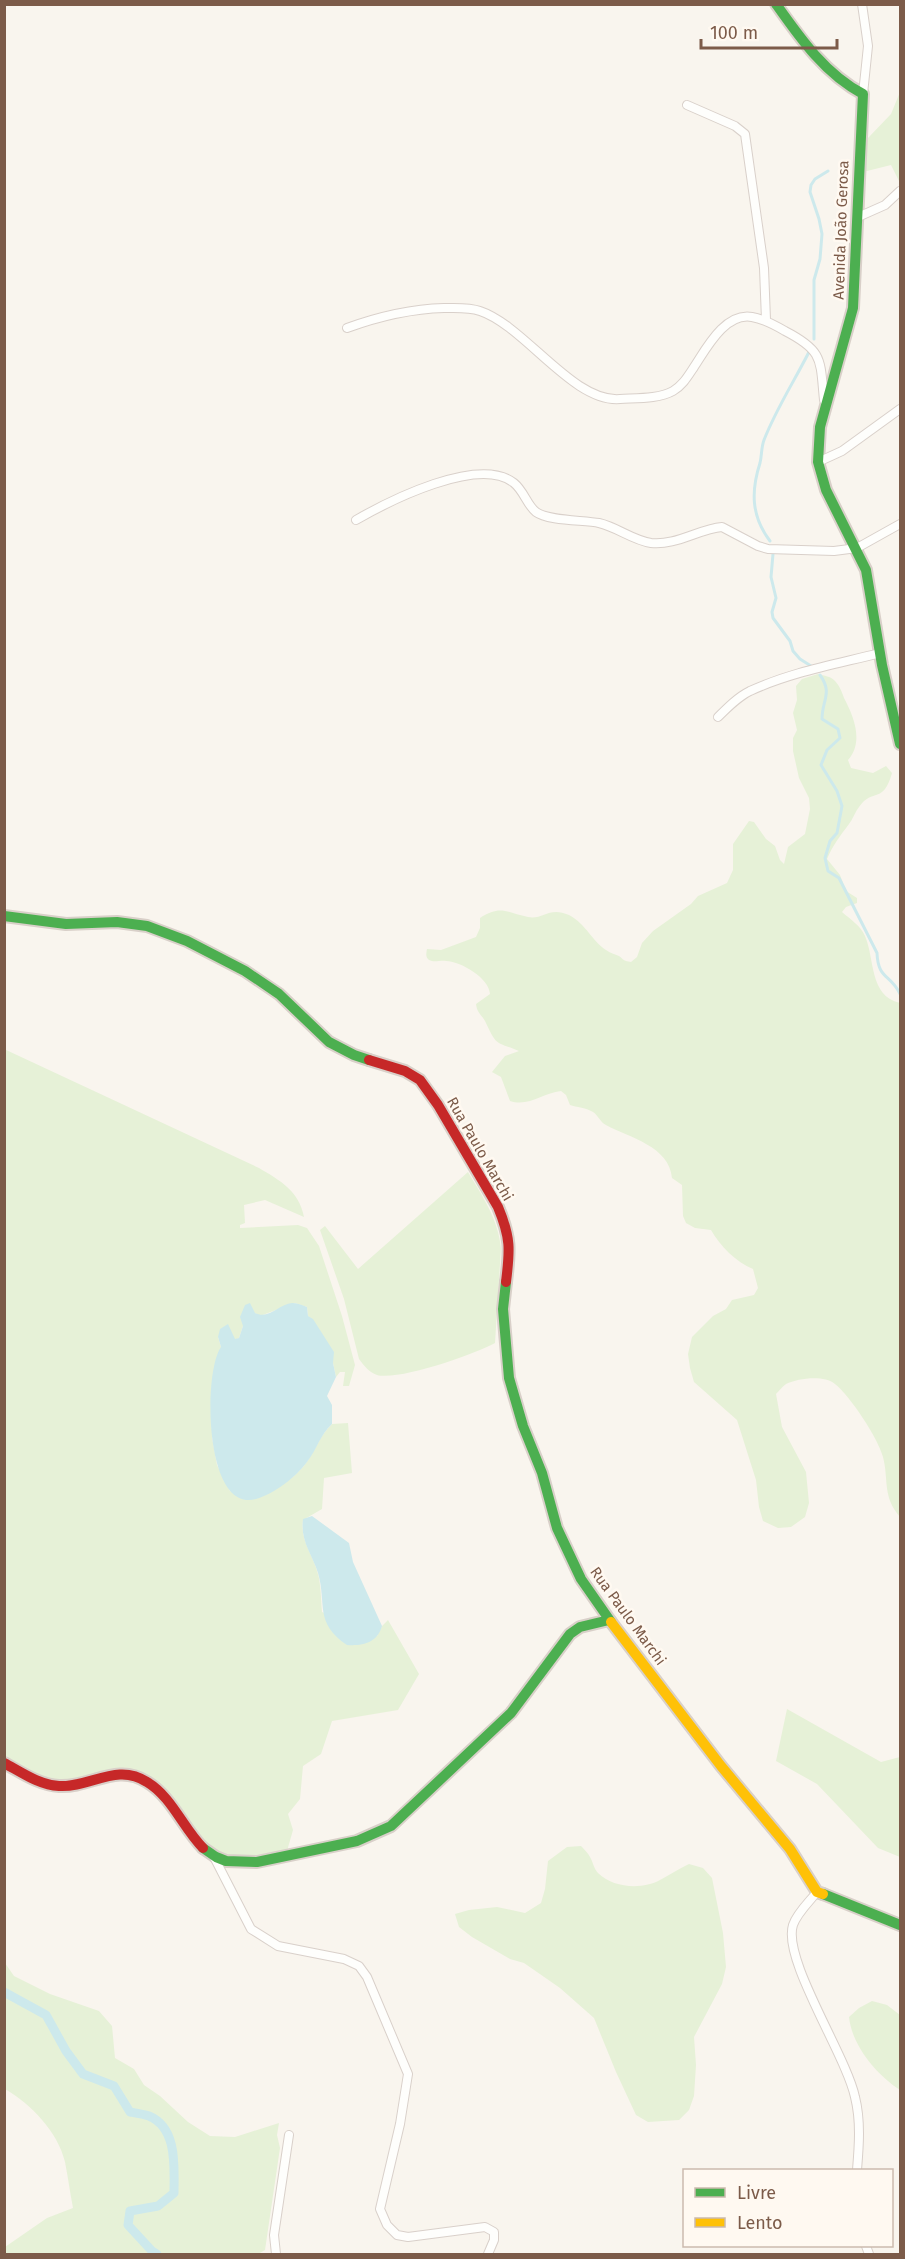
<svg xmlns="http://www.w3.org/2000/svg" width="905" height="2259" font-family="'Fira Sans',sans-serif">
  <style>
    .green { fill: #e6f1d7 }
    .water { fill: #cde9ec }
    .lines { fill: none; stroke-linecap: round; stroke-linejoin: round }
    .stream { stroke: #cde9ec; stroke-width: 3 }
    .canal { stroke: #cde9ec; stroke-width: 9 }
    .street-casing { stroke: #d9d0ca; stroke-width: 10 }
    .fast-casing { stroke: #d9d0c9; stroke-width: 14 }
    .slow-casing { stroke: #d9d0c9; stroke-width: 14 }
    .jam-casing { stroke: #d9d0c9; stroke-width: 14 }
    .street { stroke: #fefefc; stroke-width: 8 }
    .fast { stroke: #4caf50; stroke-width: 10 }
    .slow { stroke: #ffc107; stroke-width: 10 }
    .jam { stroke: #c62828; stroke-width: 10 }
    .labels { text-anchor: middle; stroke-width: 5; stroke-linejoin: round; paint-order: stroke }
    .street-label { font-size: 15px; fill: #7c5b49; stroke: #fff9f1 }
  </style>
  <rect width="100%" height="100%" fill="#f9f5ee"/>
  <!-- green -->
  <path class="green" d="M900,92V183L891,165L867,171L862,170L860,165L868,138L891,114Z
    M818,674C825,676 830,676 835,681C839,685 842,692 844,698C854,717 864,742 848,760L851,768L873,773L886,766L892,773C883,805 873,787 859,807C855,812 853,819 849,824C840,836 833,845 827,859L840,875L846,891L857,898V903L846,907L842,912C850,919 861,926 865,936C875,959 869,996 900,1003V1517C882,1496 889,1480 883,1457C878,1438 850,1396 835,1384C824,1375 799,1378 786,1384C783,1386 779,1391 776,1394L782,1427L806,1472L809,1503L805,1517L791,1527L778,1528L763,1521L759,1507L756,1480L737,1420L694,1382L690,1368L688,1354L692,1337L713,1316L726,1309L732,1300L754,1295L758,1288L753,1269C736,1262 720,1246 711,1230L695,1228L686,1223L683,1216L682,1185L672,1178C669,1146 630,1138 606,1125C600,1122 598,1115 593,1112C587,1108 576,1107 570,1105L566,1095L561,1091C543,1093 529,1107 510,1101L501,1077L492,1072L505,1056L519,1051C494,1041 497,1046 485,1021C481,1014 477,1013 476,1004L490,994C489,978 462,962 446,961C442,960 436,962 432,961C425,959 426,954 427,949L441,950L476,937L480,928V918C501,904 507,913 528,917C543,920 549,906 569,915C586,924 592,941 606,950C610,953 615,954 619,956C624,960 624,961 631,962L637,957L642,943L653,931L691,904L698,896L727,883L733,870V844L749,821L754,822L766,839L775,846L780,860L784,864L788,847L805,834L810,809L809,798L799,778L793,751V738L797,730L793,713L797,700L796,686L802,679Z
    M4,1049L259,1168C281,1181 299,1191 304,1217L265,1200L244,1205L245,1223L240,1225V1228L298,1225L307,1228L319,1246L342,1316L355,1365L349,1386H343L345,1372H340L336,1377L333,1363V1352L308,1316L307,1307L295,1303L260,1316L255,1313L243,1326L239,1338L235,1340L218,1337L221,1347L212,1437L217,1465L230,1491L254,1499C273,1491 297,1478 308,1460C317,1447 321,1434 332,1424L348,1423L352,1473L324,1478L322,1509L303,1520C300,1541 313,1554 318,1574C321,1585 321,1600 322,1612L377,1636L382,1626L388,1620L419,1674L398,1710L332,1721L321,1754L303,1766L300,1799L288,1814L293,1830L287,1851L270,1854L271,1859L251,1863L214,1857L166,1798L139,1776L60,1786L5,1763Z
    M468,1172C483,1197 498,1219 501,1248L495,1343C475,1354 399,1381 377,1375C369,1372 364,1366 359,1359L344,1299L320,1230L325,1226L358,1269Z
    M787,1709L881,1762L900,1757V1857L878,1848L817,1784L776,1761Z
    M581,1846C584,1849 588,1853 590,1857C593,1862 594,1869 598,1873C613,1888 642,1890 660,1880C670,1875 678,1869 689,1864L703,1868L712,1878L723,1933L726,1967L722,1984L694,2037L696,2065L694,2096L689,2110L679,2120L648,2122L636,2115L616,2072L594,2018L560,1988L524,1963L510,1959L472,1937L459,1927L455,1914L469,1910L497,1907L525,1913L541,1903L545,1889L548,1861L567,1847Z
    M5,1963L14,1976L50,1994L99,2011L112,2026L115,2058L134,2069L144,2085L160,2096L188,2122L210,2136L235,2137L279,2123L277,2135L280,2148L265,2250L258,2254H5V2247L47,2218L73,2208C70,2193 68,2177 65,2162C58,2132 31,2104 5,2089Z
    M872,2001L887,2005L900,2015V2090C877,2075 852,2046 849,2017L859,2008Z"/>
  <!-- water -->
  <path class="water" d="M250,1303L255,1313C269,1320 279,1304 292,1303C297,1303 302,1305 307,1307L308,1316L313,1319L334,1352L333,1363L336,1377L327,1396L332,1405V1424C320,1435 317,1449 307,1462C296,1477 274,1494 256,1499C204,1514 203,1372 221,1347L218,1337L220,1329L228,1324L235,1339L239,1338L243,1326L240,1317L245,1305Z
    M312,1516L349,1543L353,1562L382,1626C377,1643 363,1646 347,1645C314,1623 327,1604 318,1573C312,1554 300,1541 303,1519Z"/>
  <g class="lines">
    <!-- stream -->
    <path class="stream" d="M814,339V280L820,259L822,234L819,219L810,192L811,185L815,179L828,171
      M770,541C751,516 751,491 760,463C762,455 761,448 764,440C776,409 795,380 810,350
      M773,554L771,577L776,598L772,612L773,618L790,641L793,651L800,659L811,666
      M820,675C833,693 822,700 822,719L838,729L840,738L827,750L821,765L837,791L842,806L837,833L830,841L825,858L828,871L839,878L877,953C878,980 891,974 900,994"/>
    <!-- canal -->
    <path class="canal" d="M4,1992L46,2015L66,2051L83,2074L114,2086L130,2112C136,2113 143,2114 149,2116C178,2128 174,2168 174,2193L158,2206L130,2211L128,2225L152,2251L157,2254"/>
    <!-- street casing -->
    <g class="street-casing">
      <path id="street" d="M862,4L868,46L863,94
        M687,105L735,126L745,134L764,268L766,320
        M858,217L885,205L900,191
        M347,328C380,316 409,309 444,308C456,308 469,307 480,311C525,326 573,403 620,399C636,398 659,399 673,391C683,385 688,376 694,367C706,349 725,312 752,317C764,319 775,325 785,331C824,351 820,360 824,400
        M818,462L842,451L900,409
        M356,520C389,501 479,455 514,483C524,491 527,505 536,512C548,521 584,520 599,523C617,527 632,540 651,543C675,546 699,529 722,527L758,546L768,549L834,551L857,548L900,524
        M718,717C728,707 738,697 750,691C791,672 837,664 880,653
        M214,1857L251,1929L278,1946L344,1959L359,1966L367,1977L408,2074L400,2124L380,2209L387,2225L397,2235L408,2237L485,2227L494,2232V2240L488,2254
        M817,1892C809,1902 797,1913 793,1925C782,1959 846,2055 855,2097C861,2121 859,2146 857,2170
        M866,2246L869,2254
        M276,2254L274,2235L289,2135"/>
    </g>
    <!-- fast casing -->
    <g class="fast-casing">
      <path id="fast" d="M776,4C800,38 825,74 863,94L853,308L820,427L818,462L826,490L866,570L882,665L900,744
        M4,916L66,924L117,922L147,926L187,941L245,971L279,994L329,1042L354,1055L369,1060
        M506,1282L503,1309L509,1378L523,1426L542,1473L557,1528L581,1579L611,1622
        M203,1848L216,1857L226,1861L257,1862L357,1841L391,1826L511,1713L570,1634L580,1627L609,1620
        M823,1894L900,1925"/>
    </g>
    <!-- slow casing -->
    <g class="slow-casing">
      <path id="slow" d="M611,1622L721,1766L790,1849L817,1892L823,1894"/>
    </g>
    <!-- jam casing -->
    <g class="jam-casing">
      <path id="jam" d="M369,1060L405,1071L420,1080L438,1105L498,1207C511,1238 510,1250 506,1282
        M4,1763C21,1772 39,1785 59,1786C90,1788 117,1762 147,1782C172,1797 183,1828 203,1848"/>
    </g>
    <!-- street -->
    <use href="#street" class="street"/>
    <!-- fast -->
    <use href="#fast" class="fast"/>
    <!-- slow -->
    <use href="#slow" class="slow"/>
    <!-- jam -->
    <use href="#jam" class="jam"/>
  </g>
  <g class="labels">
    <!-- street labels -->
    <g class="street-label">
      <text transform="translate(841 230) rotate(-88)" y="5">Avenida João Gerosa</text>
      <text transform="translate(480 1149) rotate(60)" y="5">Rua Paulo Marchi</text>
      <text transform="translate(628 1616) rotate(54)" y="5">Rua Paulo Marchi</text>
    </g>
  </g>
  <!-- border -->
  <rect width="905" height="2259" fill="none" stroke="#7c5b49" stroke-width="12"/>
  <!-- legend -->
  <rect x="683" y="2169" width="210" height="78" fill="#fff9f1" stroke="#cbbaae" stroke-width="1.5"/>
  <rect x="695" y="2188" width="30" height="9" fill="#4caf50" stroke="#cbbaae" stroke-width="1.5"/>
  <text x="737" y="2199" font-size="18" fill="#7c5b49">Livre</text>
  <rect x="695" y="2218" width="30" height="9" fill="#ffc107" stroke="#cbbaae" stroke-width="1.5"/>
  <text x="737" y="2229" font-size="18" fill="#7c5b49">Lento</text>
  <!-- scale -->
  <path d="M701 39v9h136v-9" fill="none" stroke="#7c5b49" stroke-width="3"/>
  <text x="710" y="39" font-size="18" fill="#7c5b49" stroke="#fff9f1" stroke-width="4.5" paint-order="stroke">100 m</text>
</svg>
